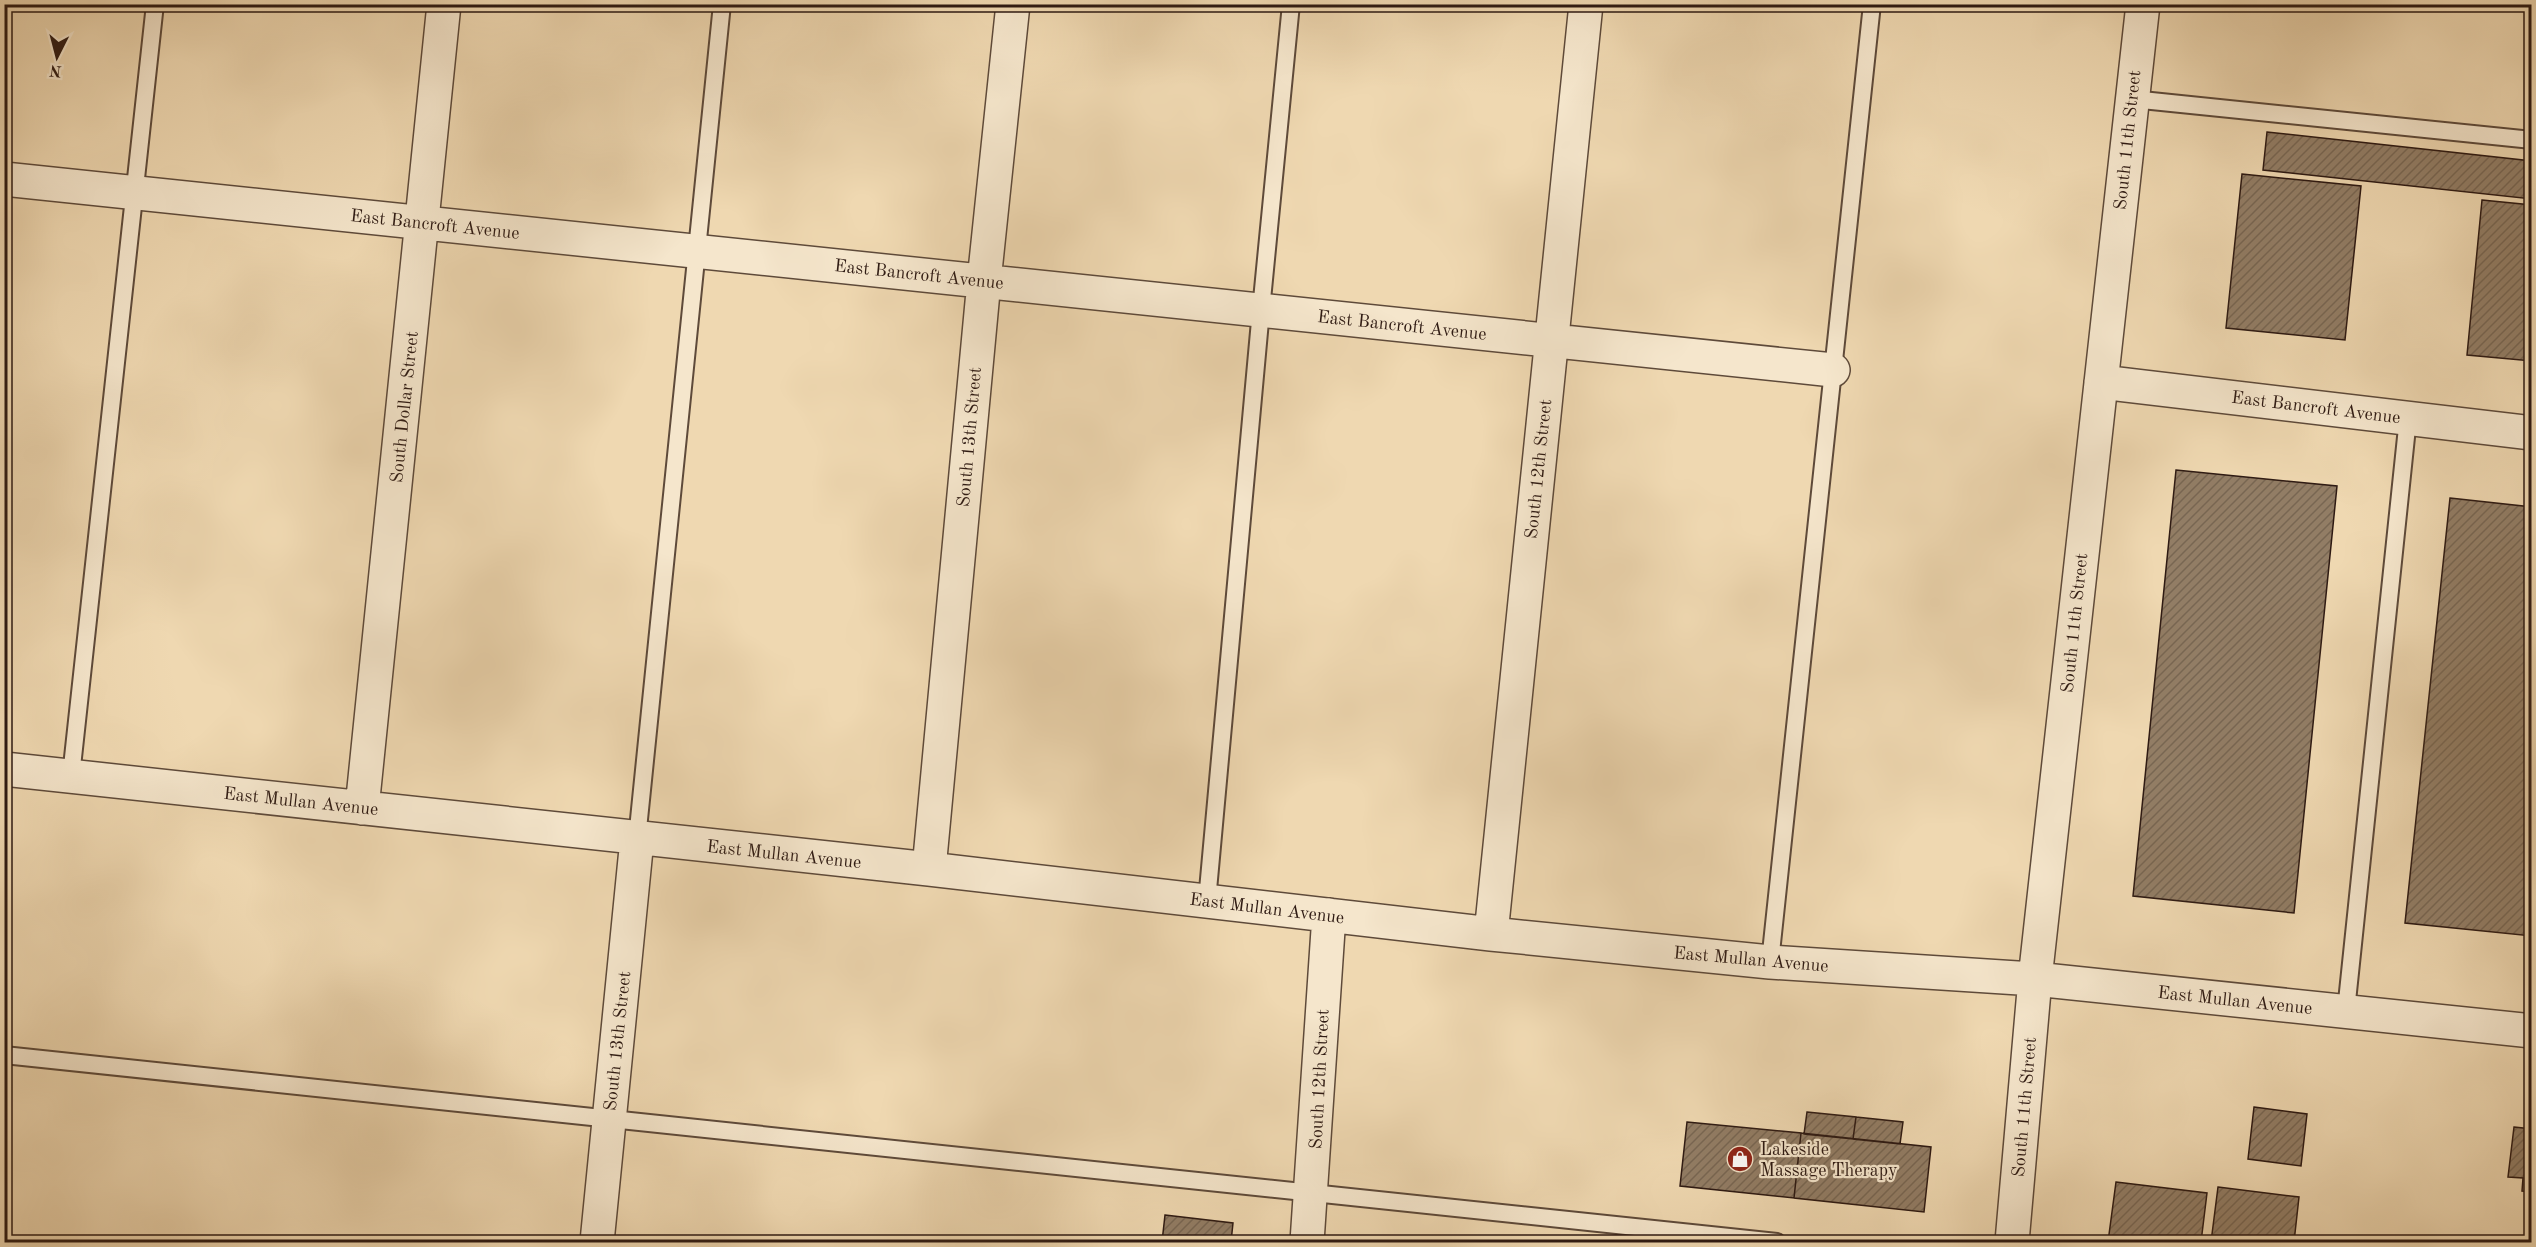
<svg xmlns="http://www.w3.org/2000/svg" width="2536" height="1247" font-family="'Old Standard TT',serif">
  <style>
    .building { fill: url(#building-hatch); stroke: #2e1a13; stroke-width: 1.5 }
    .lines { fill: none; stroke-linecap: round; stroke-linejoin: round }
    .lane-casing { stroke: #5e4a3a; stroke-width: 20 }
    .street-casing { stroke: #5e4a3a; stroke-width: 36 }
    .lane { stroke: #f5e6cc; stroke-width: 16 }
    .street { stroke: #f5e6cc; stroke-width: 33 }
    .labels { text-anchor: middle; stroke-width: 4.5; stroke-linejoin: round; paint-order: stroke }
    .street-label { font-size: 18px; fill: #2e1a13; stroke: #f5e6cc }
    .poi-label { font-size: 18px; fill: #2e1a13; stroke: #f5e6cc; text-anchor: start }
  </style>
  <defs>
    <pattern id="building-hatch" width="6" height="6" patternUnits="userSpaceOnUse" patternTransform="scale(1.5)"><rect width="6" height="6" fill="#927d65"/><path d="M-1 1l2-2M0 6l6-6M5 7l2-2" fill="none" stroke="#786652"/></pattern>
  </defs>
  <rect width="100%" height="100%" fill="#efd8b1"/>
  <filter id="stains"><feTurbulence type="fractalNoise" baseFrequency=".00333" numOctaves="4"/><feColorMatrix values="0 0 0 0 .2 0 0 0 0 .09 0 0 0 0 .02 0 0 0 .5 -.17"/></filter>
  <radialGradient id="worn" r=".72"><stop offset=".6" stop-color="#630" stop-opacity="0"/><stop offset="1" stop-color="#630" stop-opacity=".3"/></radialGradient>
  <!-- building -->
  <path class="building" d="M2267,132L2532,161V199L2263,170Z
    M2242,174L2361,186L2345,340L2226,328Z
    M2482,200L2532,205V361L2467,355Z
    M2176,470L2337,486L2294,913L2133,896Z
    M2450,498L2532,507V936L2405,923Z
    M2254,1107L2307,1114L2301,1166L2248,1159Z
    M1807,1112L1856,1117L1853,1139L1804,1134Z
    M1856,1117L1903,1122L1900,1144L1853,1139Z
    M1687,1122L1801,1133L1794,1198L1680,1186Z
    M2514,1127L2532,1129V1192L2522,1191L2523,1178L2508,1177Z
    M1801,1133L1931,1147L1924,1212L1794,1198Z
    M2116,1182L2207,1193L2201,1242H2108Z
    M2218,1187L2299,1197L2294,1242H2211Z
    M1165,1215L1233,1223L1231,1242H1162Z"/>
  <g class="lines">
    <!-- lane casing -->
    <g class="lane-casing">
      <path id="lane" d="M2132,99L2532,140
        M71,776L155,4
        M637,839L722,4
        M1207,901L1261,310L1291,4
        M1770,962L1872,4
        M2346,1011L2408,418
        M4,1055L1777,1242"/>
    </g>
    <!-- street casing -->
    <g class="street-casing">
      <path id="street" d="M4,179L1833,370
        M2101,382L2532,433
        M4,769L929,869L1491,934L1770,962L2035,979L2532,1031
        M362,808L444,4
        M929,869L984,281L1013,4
        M1491,934L1586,4
        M597,1242L637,839
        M1307,1242L1329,915
        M2012,1242L2035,979L2143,4"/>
    </g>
    <!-- lane -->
    <use href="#lane" class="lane"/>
    <!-- street -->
    <use href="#street" class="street"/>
  </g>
  <!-- icons -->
  <defs>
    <g id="shop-disc" transform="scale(1.35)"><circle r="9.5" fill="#8f2418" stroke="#f5e6cc"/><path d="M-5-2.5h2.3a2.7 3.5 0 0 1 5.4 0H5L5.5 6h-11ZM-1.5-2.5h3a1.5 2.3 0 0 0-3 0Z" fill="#fff"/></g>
  </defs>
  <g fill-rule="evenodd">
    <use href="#shop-disc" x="1740" y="1159"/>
  </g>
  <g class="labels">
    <!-- street labels -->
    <g class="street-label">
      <text transform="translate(2127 140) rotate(-84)" y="6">South 11th Street</text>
      <text transform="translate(435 224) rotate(6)" y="6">East Bancroft Avenue</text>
      <text transform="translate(919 274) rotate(6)" y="6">East Bancroft Avenue</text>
      <text transform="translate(1402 325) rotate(6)" y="6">East Bancroft Avenue</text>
      <text transform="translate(404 407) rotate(-84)" y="6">South Dollar Street</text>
      <text transform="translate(2316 407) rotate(7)" y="6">East Bancroft Avenue</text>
      <text transform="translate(969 437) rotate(-85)" y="6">South 13th Street</text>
      <text transform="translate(1538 469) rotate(-84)" y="6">South 12th Street</text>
      <text transform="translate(2074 623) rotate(-84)" y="6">South 11th Street</text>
      <text transform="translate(301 801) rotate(6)" y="6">East Mullan Avenue</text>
      <text transform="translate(784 854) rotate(6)" y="6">East Mullan Avenue</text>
      <text transform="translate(1267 908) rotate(7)" y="6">East Mullan Avenue</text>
      <text transform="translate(1751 959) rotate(5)" y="6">East Mullan Avenue</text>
      <text transform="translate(2235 1000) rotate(6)" y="6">East Mullan Avenue</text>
      <text transform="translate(617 1041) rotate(-84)" y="6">South 13th Street</text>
      <text transform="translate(1319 1079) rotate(-87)" y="6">South 12th Street</text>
      <text transform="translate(2024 1107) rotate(-85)" y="6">South 11th Street</text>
    </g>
    <!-- poi labels -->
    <g class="poi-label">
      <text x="1760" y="1155">Lakeside<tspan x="1760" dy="21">Massage Therapy</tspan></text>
    </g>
  </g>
  <!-- margin -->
  <rect width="2536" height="1247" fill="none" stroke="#efd8b1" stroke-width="24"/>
  <rect x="6" y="6" width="2524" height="1235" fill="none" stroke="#2e1a13" stroke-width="3"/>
  <rect x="12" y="12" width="2512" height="1223" fill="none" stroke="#2e1a13" stroke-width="1.5"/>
  <!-- north arrow -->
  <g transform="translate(57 57) rotate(186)" stroke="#f5e6cc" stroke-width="4.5" paint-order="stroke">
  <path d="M0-4.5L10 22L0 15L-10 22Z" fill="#2e1a13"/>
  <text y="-9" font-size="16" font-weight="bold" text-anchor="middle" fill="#2e1a13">N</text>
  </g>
  <rect width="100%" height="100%" filter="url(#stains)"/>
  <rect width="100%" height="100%" fill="url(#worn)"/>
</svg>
